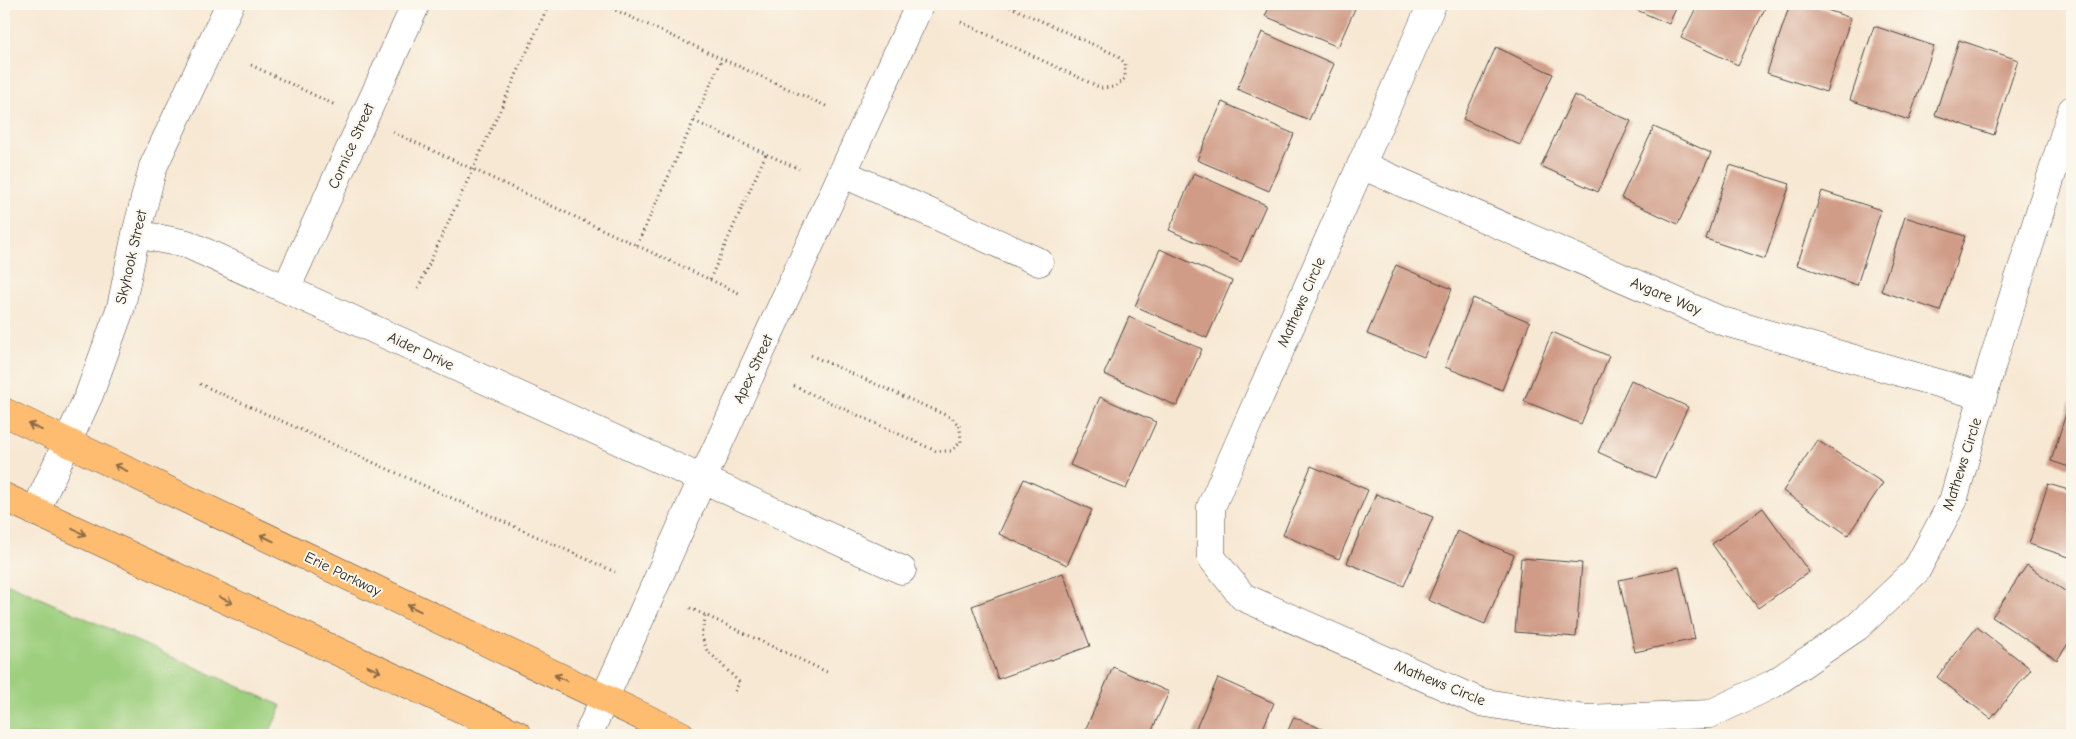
<svg xmlns="http://www.w3.org/2000/svg" width="2076" height="739" font-family="'Comic Neue',sans-serif">
  <style>
    .green { fill: #9dcf7e; stroke: #647d54 }
    .building { fill: #d09c87 }
    .lines { fill: none; stroke-linecap: round; stroke-linejoin: round }
    .minor-casing { stroke: #4a4744; stroke-width: 29 }
    .major-casing { stroke: #4a4744; stroke-width: 29 }
    .path { stroke: #4a4744; stroke-width: 3; stroke-dasharray: 1 4; stroke-linecap: butt }
    .minor { stroke: #fff; stroke-width: 28 }
    .major { stroke: #febc70; stroke-width: 28 }
    .oneway { stroke: #8a6c4a }
    .labels { text-anchor: middle; stroke-width: 4; stroke-linejoin: round; paint-order: stroke }
    .street-label { font-size: 15px; fill: #2b2b2b; stroke: #fbf7ec }
  </style>
  <rect width="100%" height="100%" fill="#fbf7ec"/>
  <filter id="ink" filterUnits="userSpaceOnUse"><feTurbulence type="fractalNoise" baseFrequency=".02" numOctaves="2"/><feDisplacementMap in="SourceGraphic" scale="10" xChannelSelector="R" yChannelSelector="G"/><feConvolveMatrix kernelMatrix="1 2 1 2 8 2 1 2 1" color-interpolation-filters="sRGB"/></filter>
  <filter id="wash" filterUnits="userSpaceOnUse"><feTurbulence type="fractalNoise" baseFrequency=".0096" numOctaves="4" result="noise"/><feDisplacementMap in="SourceGraphic" scale="20" xChannelSelector="R" yChannelSelector="G"/><feGaussianBlur stdDeviation="1.12" result="paint"/><feColorMatrix in="noise" values="0 0 0 0 0 0 0 0 0 0 0 0 0 0 0 0 0 1.4 0 .05"/><feComposite in="paint" operator="in"/></filter>
  <g filter="url(#wash)">
    <rect width="100%" height="100%" fill="#f7e8d3"/>
    <!-- green -->
    <path class="green" d="M4,582L282,706L268,735H4Z"/>
    <g id="blocks">
      <!-- building -->
      <path class="building" d="M1271,4H1357L1338,47L1265,16Z
        M1623,4H1678L1669,24Z
        M1698,4H1767L1738,65L1681,38Z
        M1790,4H1809L1851,18L1826,92L1767,73Z
        M1874,26L1934,46L1909,120L1850,100Z
        M1262,32L1334,64L1309,120L1237,89Z
        M1959,40L2018,60L1994,135L1935,115Z
        M1496,47L1553,74L1520,145L1463,119Z
        M1574,95L1631,121L1598,192L1541,166Z
        M1222,102L1294,134L1269,191L1197,160Z
        M1654,127L1711,153L1678,224L1621,198Z
        M1730,165L1790,184L1765,259L1706,239Z
        M1194,173L1266,205L1241,262L1169,230Z
        M1822,191L1881,210L1857,285L1797,265Z
        M1905,217L1965,236L1940,311L1881,291Z
        M1160,249L1232,281L1207,338L1135,306Z
        M1396,265L1452,289L1424,357L1367,334Z
        M1473,298L1530,322L1502,390L1445,367Z
        M1129,317L1202,349L1177,406L1104,374Z
        M1552,332L1609,356L1581,424L1524,401Z
        M1631,380L1688,407L1655,478L1598,452Z
        M1100,397L1156,422L1126,489L1070,465Z
        M2070,401L2072,402V468L2051,461Z
        M1817,440L1883,483L1848,535L1783,491Z
        M1311,466L1368,490L1339,559L1283,535Z
        M1024,479L1092,510L1067,565L999,534Z
        M2048,484L2072,491V558L2029,544Z
        M1376,494L1433,517L1404,586L1347,563Z
        M1763,508L1809,572L1758,608L1712,544Z
        M1457,531L1514,555L1485,624L1428,600Z
        M1521,558L1582,563L1576,637L1515,632Z
        M2027,565L2072,596V638L2057,660L1992,617Z
        M1679,567L1695,639L1635,652L1619,580Z
        M1063,573L1090,646L998,679L972,606Z
        M1977,627L2031,669L1991,719L1937,677Z
        M1113,667L1169,692L1150,735H1083Z
        M1218,678L1274,703L1260,735H1193Z
        M1294,717L1336,735H1286Z"/>
    </g>
  </g>
  <g filter="url(#ink)">
    <use href="#blocks" fill-opacity="0" stroke="#4a4744" stroke-width="1"/>
    <g class="lines">
      <!-- minor casing -->
      <g class="minor-casing">
        <path id="minor" d="M1432,4L1211,507V557L1243,597L1480,702L1586,719L1710,714L1773,684L1857,627L1916,571L1953,501L1992,364L2072,110
          M1361,165L1722,321L1983,396
          M842,173L1039,262
          M136,234L187,244L902,570
          M286,289L416,4
          M35,512L89,395L121,307L136,234L153,167L230,4
          M588,735L702,480L920,4"/>
      </g>
      <!-- major casing -->
      <g class="major-casing">
        <path id="major" d="M4,412L681,735
          M4,497L518,735"/>
      </g>
      <!-- path -->
      <path class="path" d="M602,4L828,107
        M961,22L1101,88L1115,87L1125,78V63L1116,55L1004,4
        M251,65L335,105
        M694,121L799,169
        M393,132L741,294
        M637,245L722,59
        M710,279L766,154
        M418,288L549,4
        M200,384L615,572
        M794,386L936,451H951L961,442L960,427L952,418L808,354
        M690,608L829,673
        M706,616L701,634L707,650L739,682L734,694"/>
      <!-- minor -->
      <use href="#minor" class="minor"/>
      <!-- major -->
      <use href="#major" class="major"/>
    </g>
    <!-- one-way arrows -->
    <defs><path id="oneway-shaft" d="M-6 0H5M1.5-3L5.5 0L1.5 3" fill="none" stroke-width="1.6" stroke-linecap="round" stroke-linejoin="round" transform="scale(1.25)"/></defs>
    <g class="oneway">
      <use href="#oneway-shaft" transform="translate(35 427) rotate(-155)"/>
      <use href="#oneway-shaft" transform="translate(121 468) rotate(-154)"/>
      <use href="#oneway-shaft" transform="translate(79 532) rotate(25)"/>
      <use href="#oneway-shaft" transform="translate(267 538) rotate(-154)"/>
      <use href="#oneway-shaft" transform="translate(226 600) rotate(25)"/>
      <use href="#oneway-shaft" transform="translate(414 608) rotate(-154)"/>
      <use href="#oneway-shaft" transform="translate(374 669) rotate(25)"/>
      <use href="#oneway-shaft" transform="translate(561 678) rotate(-154)"/>
    </g>
  </g>
  <g class="labels">
    <!-- street labels -->
    <g class="street-label">
      <text transform="translate(351 146) rotate(-66)" y="5">Cornice Street</text>
      <text transform="translate(131 257) rotate(-77)" y="5">Skyhook Street</text>
      <text transform="translate(1666 296) rotate(23)" y="5">Avgare Way</text>
      <text transform="translate(1301 302) rotate(-66)" y="5">Mathews Circle</text>
      <text transform="translate(421 351) rotate(25)" y="5">Aider Drive</text>
      <text transform="translate(753 369) rotate(-65)" y="5">Apex Street</text>
      <text transform="translate(1962 464) rotate(-72)" y="5">Mathews Circle</text>
      <text transform="translate(343 574) rotate(26)" y="5">Erie Parkway</text>
      <text transform="translate(1440 683) rotate(22)" y="5">Mathews Circle</text>
    </g>
  </g>
  <!-- margin -->
  <rect width="2076" height="739" fill="none" stroke="#fbf7ec" stroke-width="20"/>
</svg>
